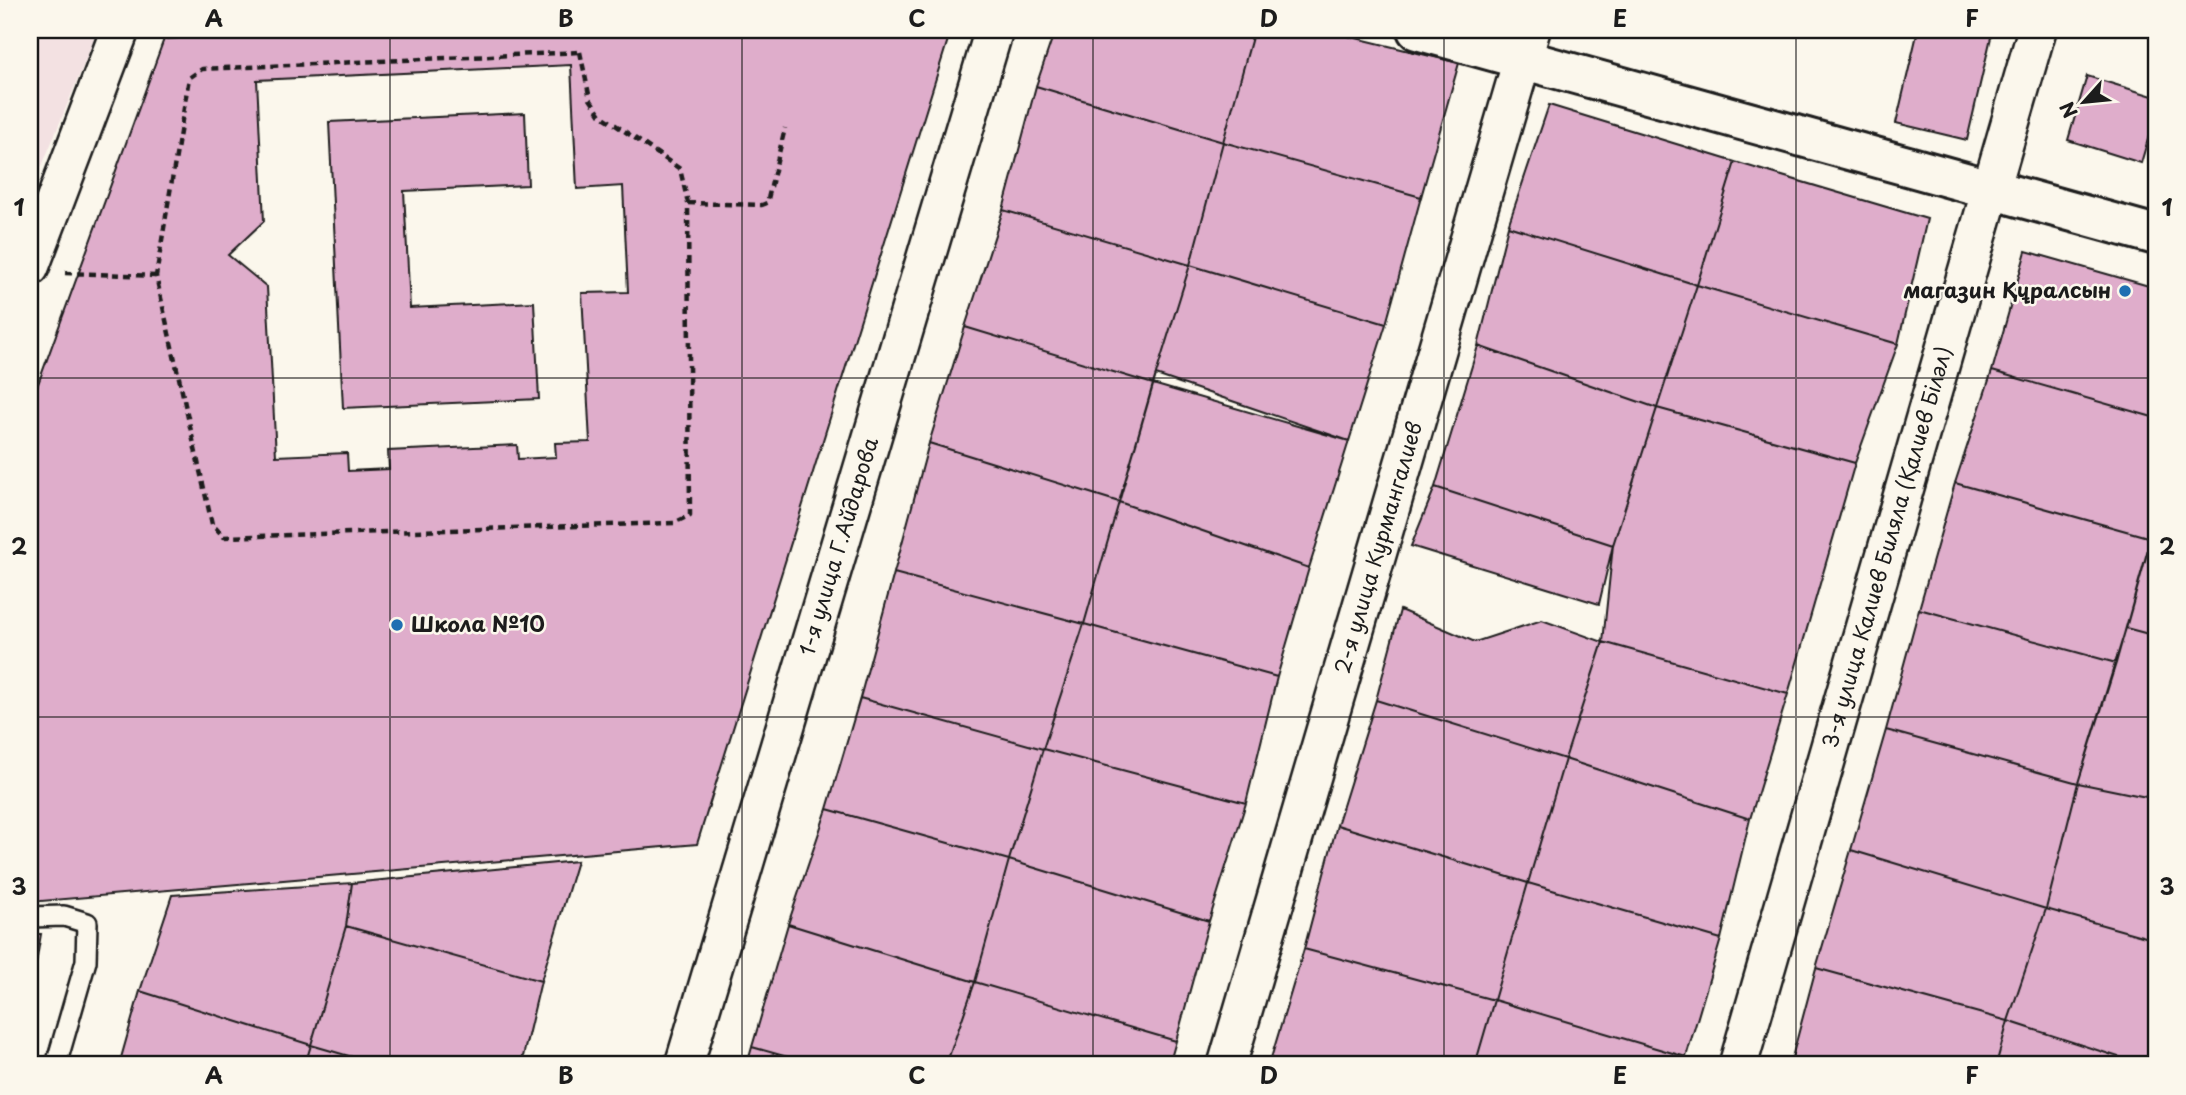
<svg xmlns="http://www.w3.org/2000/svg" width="2186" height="1095" font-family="'Playpen Sans',sans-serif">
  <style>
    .built { fill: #f3e1e2 }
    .building { fill: #dfadcb; stroke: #1c1c1c; stroke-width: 2; fill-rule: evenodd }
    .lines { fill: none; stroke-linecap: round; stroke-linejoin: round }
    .service-casing { stroke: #1c1c1c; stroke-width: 24 }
    .minor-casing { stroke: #1c1c1c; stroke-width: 42 }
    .tertiary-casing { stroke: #1c1c1c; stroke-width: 44 }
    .path { stroke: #1c1c1c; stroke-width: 4.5; stroke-dasharray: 7 5; stroke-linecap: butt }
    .service { stroke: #fbf7ec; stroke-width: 19 }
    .minor { stroke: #fbf7ec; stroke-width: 37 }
    .tertiary { stroke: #fbf7ec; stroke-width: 38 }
    .grid { fill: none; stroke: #1c1c1c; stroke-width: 2; stroke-opacity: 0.55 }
    .poi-dot { fill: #1f6fb2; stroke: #fbf7ec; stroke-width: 2.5 }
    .labels { text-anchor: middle; stroke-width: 5; stroke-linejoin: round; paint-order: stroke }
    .poi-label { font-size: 21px; font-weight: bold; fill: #1c1c1c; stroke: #fbf7ec; text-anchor: end }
    .street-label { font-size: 21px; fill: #1c1c1c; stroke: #fbf7ec }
    .neatline { fill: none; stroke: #1c1c1c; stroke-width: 2.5 }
    .grid-label { font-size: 23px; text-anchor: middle; font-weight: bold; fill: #1c1c1c }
  </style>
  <rect width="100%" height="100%" fill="#fbf7ec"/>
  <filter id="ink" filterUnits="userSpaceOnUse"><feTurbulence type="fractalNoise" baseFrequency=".0143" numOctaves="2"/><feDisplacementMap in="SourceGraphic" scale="14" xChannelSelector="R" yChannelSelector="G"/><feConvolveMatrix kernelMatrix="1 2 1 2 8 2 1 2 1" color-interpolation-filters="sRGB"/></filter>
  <g filter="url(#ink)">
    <!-- built -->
    <path class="built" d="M30,30H98L30,195Z"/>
    <!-- building -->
    <path class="building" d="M304,30H951L697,844L30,902V406L164,39Z
      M1055,30H1254L1223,142L1036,86Z
      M1254,30H1323L1459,63L1421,197L1223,142Z
      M1918,30H1978L1992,33L1967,140L1896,123Z
      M571,65L577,189L623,186L628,292L582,293L590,442L555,443L556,457L518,459L517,445L388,451L389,469L348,471L347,453L276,456L267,287L228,255L264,221L257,80ZM525,113L528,185L404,191L410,308L534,302L539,399L343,408L329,122Z
      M2087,76L2156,97V112L2141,163L2068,140Z
      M1036,86L1223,142L1190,265L1003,210Z
      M1549,105L1735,162L1697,285L1508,226Z
      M1223,142L1421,197L1386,324L1190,265Z
      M1735,162L1927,219L1898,344L1697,285Z
      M1003,210L1190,265L1153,384L965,327Z
      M1508,226L1697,285L1657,408L1478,346Z
      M2026,251L2156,288V418L1992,371Z
      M1190,265L1386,324L1349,441L1153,384Z
      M1697,285L1898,344L1855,463L1657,408Z
      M965,327L1153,384L1119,502L929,443Z
      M1478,346L1657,408L1613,545L1435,487Z
      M1992,371L2156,418V522L2151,538L1955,483Z
      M1156,375L1349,441L1309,568L1119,502Z
      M1657,408L1855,463L1788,694L1603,642L1613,545Z
      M929,443L1119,502L1084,624L894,573Z
      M1955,483L2151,538L2116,663L1919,609Z
      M1435,487L1613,545L1599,604L1411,546Z
      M1119,502L1309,568L1277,677L1084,624Z
      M2156,522V636L2126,628Z
      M894,573L1084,624L1043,749L860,698Z
      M1919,609L2116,663L2078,783L1886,730Z
      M1400,610L1475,642L1542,620L1603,642L1565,759L1376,700Z
      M1084,624L1277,677L1246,803L1043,749Z
      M2126,628L2156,636V799L2078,783Z
      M1603,642L1788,694L1750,819L1565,759Z
      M860,698L1043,749L1009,860L827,809Z
      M1376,700L1565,759L1528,883L1337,825Z
      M1886,730L2078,783L2046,909L1851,850Z
      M1043,749L1246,803L1209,921L1009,860Z
      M1565,759L1750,819L1721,939L1528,883Z
      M2078,783L2156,799V940L2046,909Z
      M827,809L1009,860L975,982L788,924Z
      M1337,825L1528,883L1494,1000L1304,949Z
      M1851,850L2046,909L2008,1021L1816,968Z
      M1009,860L1209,921L1176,1041L975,982Z
      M577,861L541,981L346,926L352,883Z
      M352,883L346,926L311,1045L140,991L172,895Z
      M1528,883L1721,939L1686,1057L1494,1000Z
      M2046,909L2156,940V1065H2143L2008,1021Z
      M788,924L975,982L946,1065H816L752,1047Z
      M346,926L541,981L521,1065H380L311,1045Z
      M30,934H41L30,999Z
      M1304,949L1494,1000L1475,1065H1269Z
      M1816,968L2008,1021L1996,1065H1790Z
      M975,982L1176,1041L1169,1065H946Z
      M140,991L311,1045L305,1065H119Z
      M1494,1000L1686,1057L1684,1065H1475Z
      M2008,1021L2143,1065H1996Z
      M311,1045L380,1065H305Z
      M752,1047L816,1065H747Z"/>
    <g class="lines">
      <!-- service casing -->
      <g class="service-casing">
        <path id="service" d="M30,917L64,916L87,923L86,961L56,1065"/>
      </g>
      <!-- minor casing -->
      <g class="minor-casing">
        <g id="minor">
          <path d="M30,267L120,30"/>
          <path id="s1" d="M684,1065L994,30"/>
          <path id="s2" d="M1227,1065L1531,30"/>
          <path id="s3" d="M1738,1065L2037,30"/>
        </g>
      </g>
      <!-- tertiary casing -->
      <g class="tertiary-casing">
        <path id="tertiary" d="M1417,30L2156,235"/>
      </g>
      <!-- path -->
      <path class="path" d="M580,52L590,99L601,115L680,169L688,203L690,515L674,523L224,537L212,524L156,276L189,78L202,69Z
        M688,203L762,205L767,203L785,128
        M65,273L156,276"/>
      <!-- service -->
      <use href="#service" class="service"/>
      <!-- minor -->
      <use href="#minor" class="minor"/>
      <!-- tertiary -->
      <use href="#tertiary" class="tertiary"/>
    </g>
  </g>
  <!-- grid -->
  <path class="grid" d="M390,30V1065M742,30V1065M1093,30V1065M1444,30V1065M1796,30V1065M30,378H2156M30,717H2156"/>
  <!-- markers -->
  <g class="poi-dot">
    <circle cx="2125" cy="291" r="7"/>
    <circle cx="397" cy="625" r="7"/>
  </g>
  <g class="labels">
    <!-- poi labels -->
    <g class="poi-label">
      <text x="2111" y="298">магазин Құралсын</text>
      <text x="411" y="632" text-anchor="start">Школа №10</text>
    </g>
    <!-- street labels -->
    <g class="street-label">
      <text dy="7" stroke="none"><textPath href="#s3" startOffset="539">3-я улица Калиев Биляла (Қалиев Біләл)</textPath></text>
      <text dy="7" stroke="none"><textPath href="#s1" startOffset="541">1-я улица Г.Айдарова</textPath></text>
      <text dy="7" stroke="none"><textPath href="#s2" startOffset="539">2-я улица Курмангалиев</textPath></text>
    </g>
  </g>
  <!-- margin -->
  <rect width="2186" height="1095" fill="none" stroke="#fbf7ec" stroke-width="77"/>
  <!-- north arrow -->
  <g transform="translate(2084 102) rotate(243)" stroke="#fbf7ec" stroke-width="5" paint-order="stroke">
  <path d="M0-5L12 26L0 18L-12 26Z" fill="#1c1c1c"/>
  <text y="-10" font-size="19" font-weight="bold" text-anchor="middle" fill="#1c1c1c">N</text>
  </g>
  <rect x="38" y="38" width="2110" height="1018" class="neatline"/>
  <g class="grid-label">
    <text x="214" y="27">A</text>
    <text x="566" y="27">B</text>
    <text x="917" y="27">C</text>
    <text x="1269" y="27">D</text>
    <text x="1620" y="27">E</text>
    <text x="1972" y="27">F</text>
    <text x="19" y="216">1</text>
    <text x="2167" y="216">1</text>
    <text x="19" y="555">2</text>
    <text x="2167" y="555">2</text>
    <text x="19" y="895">3</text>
    <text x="2167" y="895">3</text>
    <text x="214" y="1084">A</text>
    <text x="566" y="1084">B</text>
    <text x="917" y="1084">C</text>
    <text x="1269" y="1084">D</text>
    <text x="1620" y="1084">E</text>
    <text x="1972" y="1084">F</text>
  </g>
</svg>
